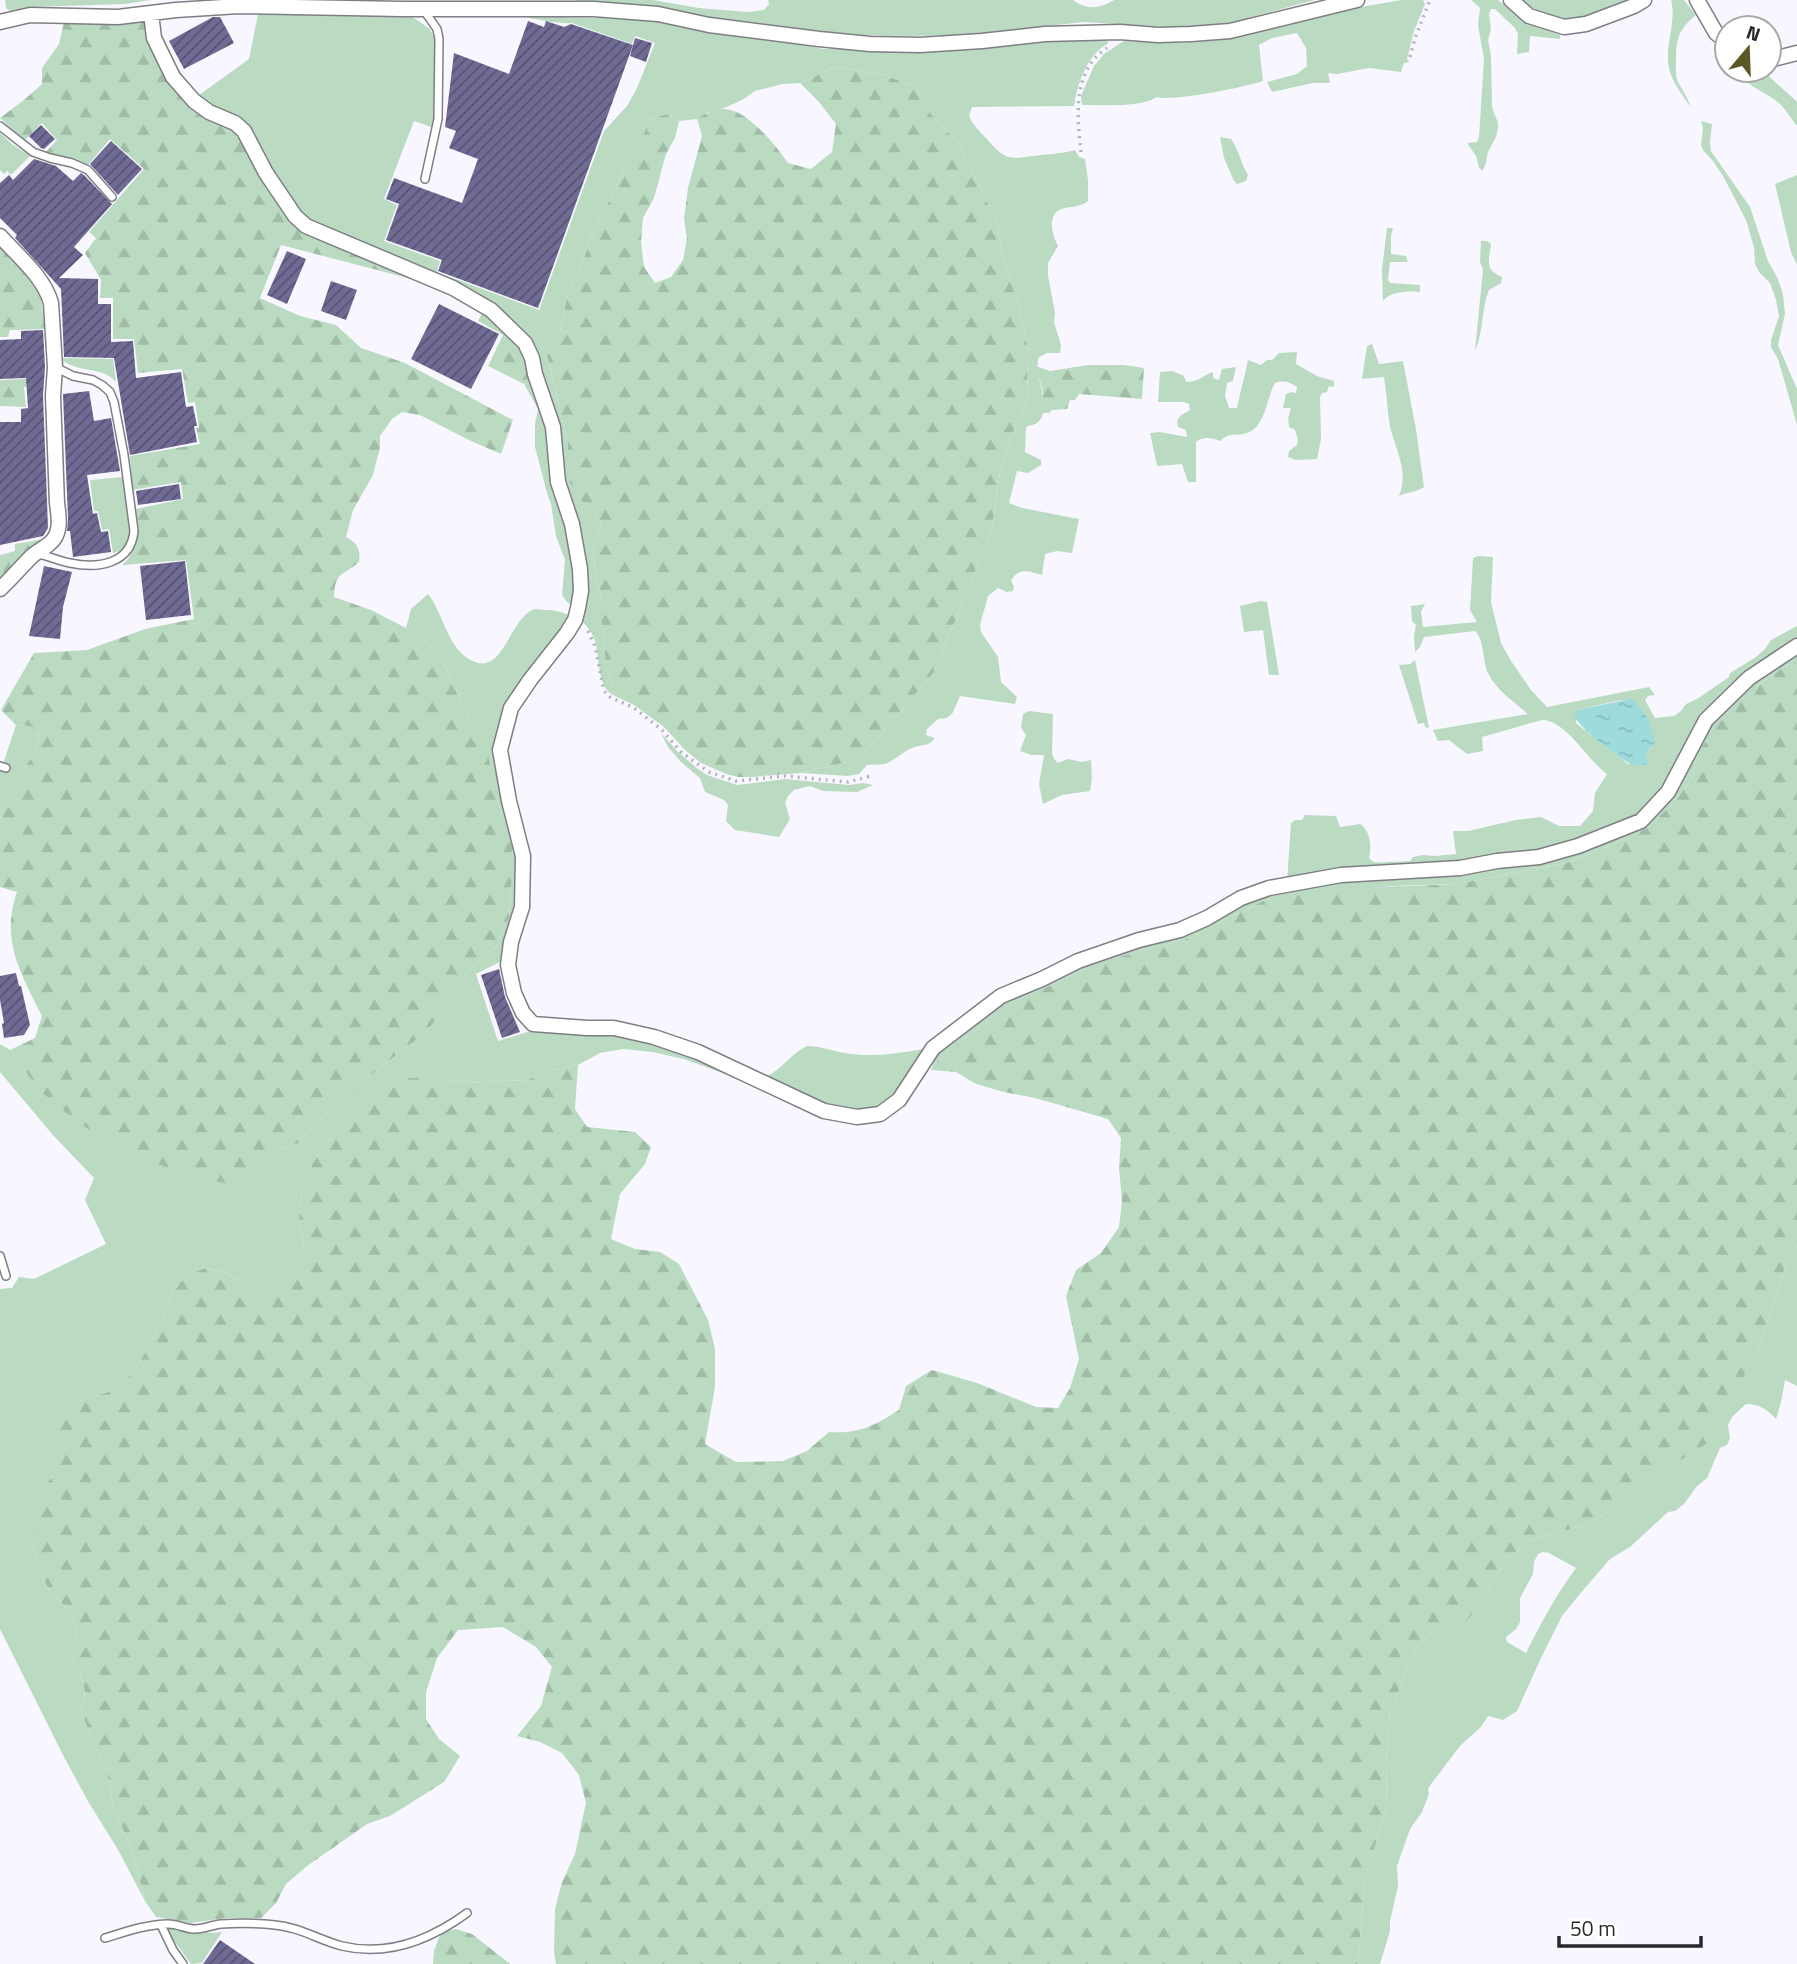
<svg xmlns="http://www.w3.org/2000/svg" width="1797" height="1964" font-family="'Titillium Web',sans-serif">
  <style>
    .green { fill: #badbc1; fill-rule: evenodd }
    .forest { fill: url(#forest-firs) }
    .water { fill: url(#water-ripples) }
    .building { fill: url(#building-hatch) }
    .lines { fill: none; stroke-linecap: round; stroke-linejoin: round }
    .lane-casing { stroke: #7e7e84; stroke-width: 10 }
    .street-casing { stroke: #7e7e84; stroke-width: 17 }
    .path { stroke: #b4b3b9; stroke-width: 3.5; stroke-dasharray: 2 5; stroke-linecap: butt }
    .lane { stroke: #fff; stroke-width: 7 }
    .street { stroke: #fff; stroke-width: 14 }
  </style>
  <defs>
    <pattern id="forest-firs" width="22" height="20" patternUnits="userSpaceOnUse" patternTransform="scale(1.75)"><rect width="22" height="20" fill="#badbc1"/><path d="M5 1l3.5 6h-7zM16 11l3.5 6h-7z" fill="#a0bca6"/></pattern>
    <pattern id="water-ripples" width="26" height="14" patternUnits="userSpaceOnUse" patternTransform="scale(1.75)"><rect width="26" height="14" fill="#9ddbdd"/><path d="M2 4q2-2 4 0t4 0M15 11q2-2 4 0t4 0" fill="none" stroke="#87bcbe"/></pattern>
    <pattern id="building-hatch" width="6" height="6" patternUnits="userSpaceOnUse" patternTransform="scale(1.75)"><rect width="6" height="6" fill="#706b94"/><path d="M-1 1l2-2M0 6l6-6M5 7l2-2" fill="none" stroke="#575372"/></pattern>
  </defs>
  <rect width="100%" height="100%" fill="#f8f7ff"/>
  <!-- green -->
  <path class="green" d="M5,0H150L125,4L30,7L11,12L6,8Z
    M576,0H653L699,8L748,12L764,10L769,4L768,0H1073C1086,10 1100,9 1114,0H1315L1221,25L1185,28L1083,22L970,35L909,36L855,35L728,22L641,5L603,2L572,3Z
    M1402,0H1423L1425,4L1414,31L1407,59L1409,62L1404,63L1401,72L1369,68L1337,74L1328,73L1330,83H1313L1272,92L1267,82L1297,74L1307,66L1306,48L1297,33L1272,38L1259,45L1263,81C1245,87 1173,102 1157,97C1140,108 1102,105 1082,105L1081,96L1094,66L1104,54L1124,41L1179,43L1231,39L1343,10Z
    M1471,0H1498L1532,25L1560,35V39L1530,36L1529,52L1517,54L1518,34L1515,28L1495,9H1491L1489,14L1491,30L1488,40L1491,56L1492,106C1493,114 1499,120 1498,128C1497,136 1493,143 1489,150C1485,158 1489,161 1482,171L1479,167L1476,156L1467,143L1477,142L1479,137L1484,59L1478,25L1480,8Z
    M1520,0H1629C1613,7 1583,21 1565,20C1549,19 1533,8 1520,0Z
    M1671,0H1684L1696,15C1679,29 1676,38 1676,60C1676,67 1675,75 1678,82C1683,91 1688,98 1691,108C1683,95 1672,83 1669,68C1664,46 1677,23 1671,0Z
    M258,14L411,16L430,29L434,38V128L414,121L384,199L397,205L384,241L440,261L437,272L539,310L604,131L627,106L637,88L655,43L635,36L632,44L572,23C562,25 531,18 519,16L602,18L621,17L650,19L824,49H864L925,53L1059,40L1097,39L1109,42C1105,46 1100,48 1096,53C1083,67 1077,87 1074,106L972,107L969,116C973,125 979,131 986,138C1008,164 1011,158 1041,155C1053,154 1064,153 1075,150L1079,157L1085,159L1088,180V201C1080,207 1075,206 1066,208C1046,211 1051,233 1058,246L1048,263V275L1055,313L1054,322L1061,345L1060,353H1047L1039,357C1032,375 1055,409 1037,423C1034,425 1030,425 1026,427L1025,452L1041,460V465L1028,473L1017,471L1009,503L1022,508L1079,519L1072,553L1057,551L1045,554L1042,575C1029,571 1018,567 1011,581L1014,587L1013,591L1007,592L998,588L988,596L980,625L981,632L998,657L1001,682L1017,697L1015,704L960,696L952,714L947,718L938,719L927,729L926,735L935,738C928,747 924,744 915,747C903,750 896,761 884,764C879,765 873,764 867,765L859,774L848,776L801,773L851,761L873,744L934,672L963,602L992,528L1000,472L1010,439L1027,402L1028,351L1019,305L1002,257L997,222L958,143L932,115L915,87L885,75L835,67L800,83L783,84L755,91L742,100L724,108L708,112L697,119L679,121L668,114L650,119L641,140L629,159L612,196L595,226L584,258L567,294L561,332L547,355L568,444V472L595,510L601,525L593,544L595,571L602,601V625L606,666L615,696C595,687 601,656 594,638C591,631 586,625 581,620L558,455L513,326L309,224L199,95L249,59Z
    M1739,70H1764C1773,82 1786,91 1797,102V126C1791,119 1786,109 1779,103C1766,92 1746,87 1739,70Z
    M1701,121L1712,124L1710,142L1711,151L1750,207L1768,261L1777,277L1783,294L1785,314L1778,345L1797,389V425L1778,359L1771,347V340L1779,316L1776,300L1770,283L1759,272L1755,264L1754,247L1746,220L1723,176L1713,161L1703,150L1701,145L1703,128Z
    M0,133L12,144L30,156L11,175L7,171L4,174L0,170Z
    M1220,137L1231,139C1239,150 1241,164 1248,175L1246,181L1237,184L1234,181L1224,158Z
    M1797,175V265L1791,252L1775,184Z
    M1387,228H1393L1391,236V254L1406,256L1408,262H1390L1388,280L1390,283L1420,285V292C1408,291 1391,291 1383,301L1382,269Z
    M1481,241H1487L1491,244C1489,261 1484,269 1502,277L1501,283L1489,290C1481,309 1484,331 1475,351L1483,269L1480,262Z
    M1372,344L1379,364L1403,361L1416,429L1424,487C1416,492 1408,492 1399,496C1409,472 1396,450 1390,427C1387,411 1387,394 1384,377L1362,379L1367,346Z
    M1297,352L1296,364L1317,376L1334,381V387L1329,386L1327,392L1322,393L1320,397L1321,439L1317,459L1296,460L1288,457L1289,451L1297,445L1298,440L1295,430L1289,427L1288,418L1291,408H1283L1286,394L1292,392L1296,393L1297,387C1290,382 1283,380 1275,383C1266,399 1266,426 1247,433C1235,437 1231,431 1220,441C1212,438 1203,436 1196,442V482H1188L1182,464L1157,466L1150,433L1160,432L1187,437L1186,430L1178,427L1177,421L1180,416L1190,410L1189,404L1184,402H1158L1160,372L1172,371L1184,376L1186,382C1198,382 1202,376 1213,372V378L1219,380L1222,369L1236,367L1233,381L1227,383L1225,396L1229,408H1237C1240,392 1245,376 1248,360L1261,365L1267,360H1272L1279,353Z
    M60,358L113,359L116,382C101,365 76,374 60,358Z
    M534,380L542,410L573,547L575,607L567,602L562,595L565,560L556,536L551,504L547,493L535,447V424L538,409L524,384Z
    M122,477C126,497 143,548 113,553L109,529L102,530L98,511H94L90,480Z
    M1478,556L1493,557L1491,602L1501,643L1511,661L1531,690L1547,707L1649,687L1655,695L1648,696L1645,700L1655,718L1674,716L1681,711L1686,704L1697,699L1729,677L1730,673L1756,657L1765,649L1771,640L1797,626V641L1725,695L1665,789L1639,817L1539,853L1287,882L1291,823L1295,820H1302L1305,815L1336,816L1340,827L1360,824C1370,830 1372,846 1369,858C1371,860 1372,861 1374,862C1376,863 1407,861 1410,861L1413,857L1423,855L1435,856L1456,854L1453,831H1468L1516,820L1541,817L1559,826H1580L1593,811L1595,793L1607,774C1588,761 1566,720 1542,720L1482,737L1483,751L1467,754L1449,740L1438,741L1433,730L1528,714C1514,702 1496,690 1488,673C1482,660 1485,641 1475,631L1424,637L1420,647L1415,652L1414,636L1416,625L1412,621L1411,606L1425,604L1421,612L1423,627L1477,622L1470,610L1473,558ZM1621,700L1641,709L1645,718L1651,748L1647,752L1645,759L1628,764C1611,750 1593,737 1576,723L1577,710Z
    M428,594C444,613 448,655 478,663C505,669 511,616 535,609C536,609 545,610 546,610C556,610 563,612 572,617L501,728L519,856L518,903L504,960L476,974L498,1041L534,1030L614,1032L695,1057L736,1078L684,1059L652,1052L623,1049L600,1053L578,1065L552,1070L527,1080L467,1083L438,1078L383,1088L336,1132L318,1154L303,1179L299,1219L304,1249V1274L283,1295L262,1299L245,1283L226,1273L207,1268L188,1275L173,1291L163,1320L134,1372L108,1392L74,1403L54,1423L53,1476L39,1492L33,1542L38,1567L49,1590L72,1614L78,1633L68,1651L80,1671L85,1692L81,1713L107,1771L113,1808L131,1847L145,1901L117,1848L89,1803L64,1757L0,1629V1289L12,1288L19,1277L34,1279L106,1244L85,1200L94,1178L52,1134L0,1072V1044L10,1050L38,1089L254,1177L276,1151L297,1144L314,1124L377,1070L425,1033L444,1010L463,979L480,958L496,947L509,918L512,877V837L498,804L492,780L468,717L439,652L406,628L411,609Z
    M1261,601L1267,602L1279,675H1269L1263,630L1244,632L1240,606Z
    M1797,651V658L1757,686L1697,755L1692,779L1670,806L1647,828L1607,847L1566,863L1457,884L1392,886L1265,900L1190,938L1100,962L1071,976L1011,1003L942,1055L931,1070L937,1053L1003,999L1271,891L1342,879L1462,872L1643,824L1709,722L1751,681Z
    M1415,660L1429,728L1425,727L1424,723L1418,724L1399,665L1410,664Z
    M1029,711L1053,714L1052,753L1054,759L1058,763L1068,759L1082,762L1091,760L1092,778L1090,791L1062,795L1043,804L1039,784L1044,755H1031L1020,751L1026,735L1021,728L1023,714Z
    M16,725L30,726L40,736L34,754L4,797L0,819V770L8,772L11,770L9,766L3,764Z
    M661,733L678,752L698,769L707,775L737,785L785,779L849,785L863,783L873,785L857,792L823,791L810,786L794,790L788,796L785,803L790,819L779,837L735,830L726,821L728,805L724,800L705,792L700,778L681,762L668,747Z
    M807,1046C821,1046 832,1051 845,1053C872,1058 902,1053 929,1048C918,1063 908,1085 895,1098C860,1134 800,1095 765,1077C782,1070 790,1054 807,1046Z
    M1797,1246V1386L1785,1380L1781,1402L1776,1419C1767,1409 1759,1404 1746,1404L1732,1417L1728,1425L1730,1438L1727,1445L1720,1448L1707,1478L1697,1486L1684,1504L1675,1511L1668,1512L1630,1547L1610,1559L1579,1595L1562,1616L1541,1658L1517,1711L1503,1720L1488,1716L1481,1727L1460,1746L1431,1784L1428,1789L1429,1794L1422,1812L1410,1829L1397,1866L1398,1886L1390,1921V1931L1380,1964H1358L1365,1878L1387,1807L1386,1761L1390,1713L1414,1651L1435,1627L1466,1621L1484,1598L1498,1572L1525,1542L1588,1524L1630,1498L1668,1468L1757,1352L1786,1264ZM1543,1552L1549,1553L1576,1568C1556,1595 1541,1623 1526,1653L1507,1642L1506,1637L1516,1629L1520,1622V1598L1533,1574L1534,1562L1538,1554Z
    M169,1928C187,1927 203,1935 222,1932L202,1963L191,1964L169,1934L168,1931Z"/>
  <!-- forest -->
  <path class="forest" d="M146,19L170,79L241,133L289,215L427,283L281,245L260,298L300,316L336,325L361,348L405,363L513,420L501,454L471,441L420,415L402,412L392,419L380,436V447L373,475L353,510L346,537C357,543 361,549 359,562C342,577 335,571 334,597L371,610L406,628L439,652L468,717L488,754L498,804L512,837V877L509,918L496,947L480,958L463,979L444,1010L425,1033L377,1070L314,1124L297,1144L276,1151L254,1177L225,1183L190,1177L117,1147L77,1122L38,1089L10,1050L35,1038L42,1016C21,974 0,940 17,892L0,887V819L4,797L34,754L40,736L30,726L16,725L1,710L34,653L87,650L145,629L194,619L186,560L123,565C139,548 137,531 136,509L183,499L181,482L132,490L130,456L200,444L196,428H199L195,402L188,403L182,369L138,373L134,339H113V298H100L101,280L85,253L96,238L89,232L144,169L110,139L88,165L75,160L45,153L57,140L42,123L25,140L0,118L24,100L42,84V68L59,44L64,22Z
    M835,67L885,75L915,87L932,115L958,143L997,222L1002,257L1019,305L1028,351L1027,402L1010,439L1000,472L992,528L963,602L934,672L873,744L851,761L801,773L751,777H738L726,774L701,763L684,749L664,727L634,705L615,696L606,666L602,625V601L595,571L593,544L601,525L595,510L573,495L568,472V444L547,355L561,332L567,294L584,258L595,226L612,196L629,159L641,140L650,119L668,114L679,121L675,138L666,154L654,198L643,218L641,242L644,267L655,283L671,277L683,260L687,238L684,219L688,188L702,136L697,119C704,114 713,109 722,109C746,107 776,146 788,163L811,169L832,152L836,124L819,102L800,83Z
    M0,243L40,291L45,329L10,330L8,337H0Z
    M484,310L522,344L534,380L524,384L488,366L503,335L478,321Z
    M1088,365H1124L1144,368L1142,399L1079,394L1075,400H1070L1067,409L1052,410L1049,413H1043V392L1036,366L1050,371Z
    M32,379L33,386L24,387L26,407L0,406V380Z
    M44,539L0,581V555L15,551V544Z
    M1797,658V1246L1786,1264L1757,1352L1706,1444L1668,1468L1630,1498L1588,1524L1525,1542L1498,1572L1484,1598L1466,1622L1435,1627L1414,1651L1390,1713L1386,1761L1387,1807L1365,1878L1358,1964H556L554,1952L555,1909L562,1882L575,1854L586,1803L579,1775L562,1753L540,1742L517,1736L541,1706L552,1667L536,1647L503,1627L458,1630L437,1658L426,1692V1719L439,1739L460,1756L444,1782L390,1816L367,1824L307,1866L286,1884L276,1903L261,1918H226L190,1923L156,1917L145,1901L131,1847L113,1808L107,1771L81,1713L85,1692L80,1671L68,1651L78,1633L72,1614L49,1590L38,1567L33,1542V1516L39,1492L53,1476V1423L74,1403L108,1392L134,1372L163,1320L173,1291L187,1275L206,1268L226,1273L245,1283L262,1298L283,1295L304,1273V1249L299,1219L303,1179L318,1154L336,1132L383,1088L410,1078H438L467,1083L527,1080L552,1070L578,1065L575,1109L587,1127L635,1132L651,1147L645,1164L620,1194L611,1239L635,1249L660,1252L679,1264L708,1320L715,1349V1387L705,1444L736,1462L783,1461L807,1451L829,1432C859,1434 874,1426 899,1410L906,1386L932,1370L977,1383L1036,1407L1058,1408L1070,1388L1079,1359L1066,1296L1076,1270L1101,1253L1119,1227L1122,1201L1119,1168L1121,1138L1108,1119L1035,1098L1004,1092L976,1084L956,1072L931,1070L942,1055L1011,1003L1071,976L1100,962L1190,938L1265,900L1340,889L1457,884L1566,863L1607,847L1647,828L1670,806L1692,779L1697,755L1714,728L1757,686Z
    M456,1929L472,1934L510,1964H433L434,1951L441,1932Z"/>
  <!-- water -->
  <path class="water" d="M1630,699C1644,705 1652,728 1655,742C1650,749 1643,754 1648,764C1641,766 1633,766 1627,762C1615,755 1578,727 1574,715L1577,710Z"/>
  <!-- building -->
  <path class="building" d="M213,17H220L234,43L184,69L169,41Z
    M528,21L544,27L546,21L564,27L571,24L633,45L538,308L438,271L442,260L386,240L399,204L386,199L394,178L462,203L478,159L449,148L456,131L445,127L454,53L509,74Z
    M635,38L652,43L646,62L630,56Z
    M41,125L55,139L44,149L41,148L29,136Z
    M111,141L142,169L118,195L90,164Z
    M34,159L56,166L73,181L81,173L84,175L112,204L74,247L83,255L59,278L98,279V304H111V342L133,341L136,378L181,372L186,407L193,406L197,426H194L197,442L130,455L114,358L64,357L61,289L15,238L17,235L0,218V183L9,175L13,180Z
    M287,251L306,259L287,304L267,295Z
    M331,281L357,290L346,320L321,311Z
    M439,304L499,334L471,389L411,359Z
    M43,330L45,367L43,396L48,528L43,536L0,545V422H21V409L28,408L26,378L0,379V340L21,339V331Z
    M89,391L94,421L111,418L120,471L87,475L93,514L97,513L101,532L108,531L111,552L73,557L70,531H67L68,519L63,394Z
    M179,484L181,499L138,505L136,491Z
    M185,561L191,615L146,620L140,566Z
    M44,566L72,572L63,607L60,639L29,636Z
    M499,969L505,997L520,1032L502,1038L481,975Z
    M16,973L19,986H21L30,1025L24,1035L4,1038L2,1024L4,1023L0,1000V976Z
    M220,1940L255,1964H203Z"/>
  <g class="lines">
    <!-- lane casing -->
    <g class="lane-casing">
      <path id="lane" d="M423,9L437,29L439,39L438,119L425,179
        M0,126L33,152L50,158L72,163L88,170L112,197
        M38,554C49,556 59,561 70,563C98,569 131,564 134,531L124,455L114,402L110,392L102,385L93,380L73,376L55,367
        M0,766L6,768
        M0,1256L6,1276
        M161,1925L173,1950L183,1964
        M105,1938C125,1932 148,1924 168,1924C178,1924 186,1929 195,1929C204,1929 212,1925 221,1924C239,1923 257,1923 275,1925C299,1927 319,1940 342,1946C388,1957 430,1940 467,1913"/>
    </g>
    <!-- street casing -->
    <g class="street-casing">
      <path id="street" d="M1511,0L1529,16L1564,27L1586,24L1634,6L1644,0
        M1697,0L1716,33L1727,42
        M151,13L154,38L173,77L194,101L209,112L235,123L244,131L266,173L295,216L306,226L453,288L491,310L525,343L532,358L535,374L553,427L558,482L572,524L580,569L581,591L578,608L575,620L567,633L530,680L511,708L500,750L509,801L523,856L522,907L511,942L508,965L514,993L523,1013L533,1024L587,1028H614L654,1037L698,1052L824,1111L857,1117L880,1114L899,1100L933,1048L1001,996L1042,979L1078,961L1139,940L1180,930L1207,918L1241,898L1269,888L1341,875L1460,868L1497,861L1539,857L1578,846L1641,821L1668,792L1706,720L1749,678L1797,646
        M0,22L30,15L118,17L176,10L239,6L402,9H594L658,14L709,25L819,39L870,44L920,45L982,41L1045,34L1120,32L1158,35L1191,34L1230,31L1357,0
        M1769,60L1797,53
        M0,236C18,256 44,277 51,303L55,367L53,396L57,503C59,518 62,534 49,544C43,549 36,552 31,557C20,568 11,579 0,589"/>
    </g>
    <!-- path -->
    <path class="path" d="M1410,57L1415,38L1430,0
      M1081,152C1077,117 1072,70 1107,48
      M588,631L595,646L604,691L610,697L634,708L662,730L681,752L709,772L736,781L785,776L848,782L871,776"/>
    <!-- lane -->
    <use href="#lane" class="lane"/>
    <!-- street -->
    <use href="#street" class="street"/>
  </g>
  <!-- north arrow -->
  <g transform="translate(1748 49) rotate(19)"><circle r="33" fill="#ffffff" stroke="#a9a9aa" stroke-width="2"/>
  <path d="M0-5L12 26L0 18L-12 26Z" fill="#5a5926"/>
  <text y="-10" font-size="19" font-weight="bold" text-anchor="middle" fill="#29292b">N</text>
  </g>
  <!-- scale -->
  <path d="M1559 1936v10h142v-10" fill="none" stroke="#29292b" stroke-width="3.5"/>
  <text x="1570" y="1936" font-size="21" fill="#29292b" stroke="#ffffff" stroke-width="5" paint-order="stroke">50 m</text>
</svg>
